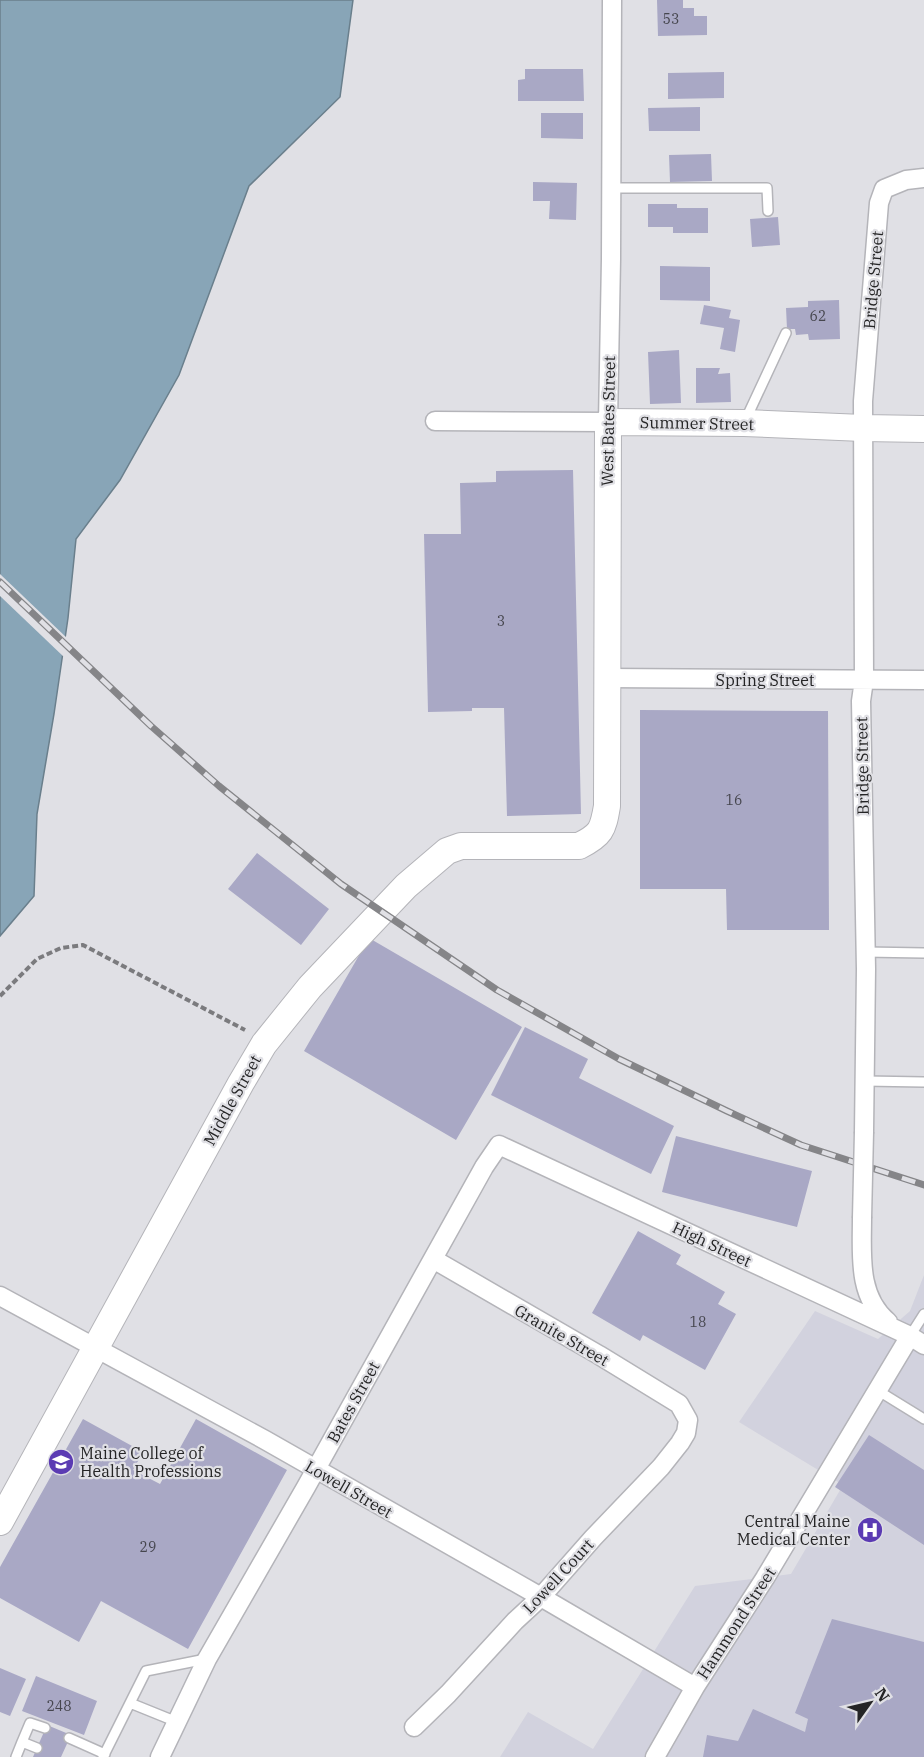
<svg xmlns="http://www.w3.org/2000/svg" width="924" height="1757" font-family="'IBM Plex Serif',serif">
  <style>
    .built { fill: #d2d2de }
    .water { fill: #88a5b7; stroke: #6a7f8c; stroke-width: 1.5 }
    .pier { fill: #e0e0e5 }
    .building { fill: #a9a8c5 }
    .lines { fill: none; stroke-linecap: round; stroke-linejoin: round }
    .lane-casing { stroke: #b4b4b9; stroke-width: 12 }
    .street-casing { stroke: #b4b4b9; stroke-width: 21 }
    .secondary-casing { stroke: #b4b4b9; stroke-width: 28 }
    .path { stroke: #7b7b7e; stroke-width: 4; stroke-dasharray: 6 3; stroke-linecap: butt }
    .lane { stroke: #fff; stroke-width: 9 }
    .street { stroke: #fff; stroke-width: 18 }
    .secondary { stroke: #fff; stroke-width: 26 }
    .rail-casing { stroke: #858588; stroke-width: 7 }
    .rail { stroke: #e0e0e5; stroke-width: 4.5; stroke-dasharray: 14; stroke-linecap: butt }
    .street-bridge-casing { stroke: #b4b4b9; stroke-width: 21; stroke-linecap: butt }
    .street-bridge { stroke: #fff; stroke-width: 18 }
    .labels { text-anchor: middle; stroke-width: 4.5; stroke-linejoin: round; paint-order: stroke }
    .number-label { font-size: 14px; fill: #46464e }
    .street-label { font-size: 16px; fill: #252526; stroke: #e0e0e5 }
    .poi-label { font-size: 16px; fill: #252526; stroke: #e0e0e5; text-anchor: start }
  </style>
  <rect width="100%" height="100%" fill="#e0e0e5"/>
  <!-- built -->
  <path class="built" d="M924,1275V1757H500L528,1712L593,1749L695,1586L791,1574L843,1485L739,1422L815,1311L878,1339L910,1311Z"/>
  <!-- water -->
  <path class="water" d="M0,0H353L340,97L249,186L179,375L120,480L76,539L68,618L54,714L37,814L34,896L0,936Z"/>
  <!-- pier -->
  <path class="pier" d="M0,574L68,639L65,658L0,596Z"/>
  <!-- building -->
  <path class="building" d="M657,0H683V8H694V16H707V35L658,36Z
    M525,69H583L584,101H518V80L525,79Z
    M724,72V98L668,99V73Z
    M700,107V131H649L648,108Z
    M541,113H583V139L541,138Z
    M711,154L712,181L670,182L669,155Z
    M533,182L577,183L576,220L549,219L550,201H533Z
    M648,204H677V208H708V233H673V227H648Z
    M778,217L780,245L752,247L750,219Z
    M660,266L710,267V301L660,300Z
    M839,300L840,339L809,340L808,334L796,335L795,329H787L786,308L808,307V301Z
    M704,305L731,310L729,318L740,320L735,352L720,349L724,328L700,324Z
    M679,350L681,403L650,404L648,352Z
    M696,368H720L718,374L730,373L731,402L696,403Z
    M573,470L581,814L507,816L504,708H472V711L428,712L424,534H461L460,483L496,482V471Z
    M640,710L828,711L829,930H727L726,889H640Z
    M257,853L329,909L301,945L228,889Z
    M369,938L522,1027L456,1140L304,1051Z
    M525,1027L588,1059L579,1078L674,1126L651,1174L491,1095Z
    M676,1136L812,1171L797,1227L662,1192Z
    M638,1231L681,1255L676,1264L725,1292L718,1304L736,1314L705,1370L643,1335L640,1341L592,1313Z
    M83,1419L143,1452L133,1470L160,1484L196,1419L287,1470L188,1649L101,1601L79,1642L0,1598V1567Z
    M869,1435L924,1470V1545L835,1487Z
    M832,1619L924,1642V1757H703L707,1735L738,1741L753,1709L805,1732L808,1719L795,1713Z
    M0,1668L26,1679L10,1716L0,1712Z
    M36,1676L97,1701L84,1735L22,1711Z
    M47,1725L71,1735L61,1757H33Z"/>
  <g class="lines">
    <!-- lane casing -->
    <g class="lane-casing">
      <path id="lane" d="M611,188H767L768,211
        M745,421L786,333
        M865,952L924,953
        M865,1081L924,1082
        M910,1336L924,1314
        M877,1390L924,1419
        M130,1703L146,1671L206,1659
        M69,1738L105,1754
        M22,1742L30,1723L45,1728
        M16,1757L22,1742L37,1748
        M103,1757L130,1703L177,1722"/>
    </g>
    <!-- street casing -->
    <g class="street-casing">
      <path id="street" d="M435,421L608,422L611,259L612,0
        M606,678L924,680
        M864,1132L866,969L861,701L864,680L863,401L879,203L884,189L906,180L924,178
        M862,1218C862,1254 857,1296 888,1322
        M0,1296L265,1440L541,1597L695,1687
        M414,1727L448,1694L515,1621L541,1597L593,1538L661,1467L680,1443L686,1433L688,1420L679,1404L599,1355L433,1259
        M160,1757L207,1659L306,1487L484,1167L499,1145L910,1336L924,1345
        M655,1757L695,1687L765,1578L910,1336"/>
    </g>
    <!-- secondary casing -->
    <g class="secondary-casing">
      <path id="secondary" d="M0,1522L241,1083L264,1044L310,987L406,886L447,851L461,846H579C601,835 603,830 607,806L608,422L744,423L863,428L924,429"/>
    </g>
    <!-- path -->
    <path class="path" d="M0,996L37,959L61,948L83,945L245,1030"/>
    <!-- lane -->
    <use href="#lane" class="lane"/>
    <!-- street -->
    <use href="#street" class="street"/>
    <!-- secondary -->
    <use href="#secondary" class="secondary"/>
    <!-- rail casing -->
    <g class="rail-casing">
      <path id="rail" d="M0,582L151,726L219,786L341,884L497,990L619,1059L727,1111L801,1145L924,1185"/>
    </g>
    <!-- rail -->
    <use href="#rail" class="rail"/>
    <!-- street-bridge casing -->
    <g class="street-bridge-casing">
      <path id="street-bridge" d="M862,1218L864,1132"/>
    </g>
    <!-- street-bridge -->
    <use href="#street-bridge" class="street-bridge"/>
  </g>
  <!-- icons -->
  <defs>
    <g id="university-disc" transform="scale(1.35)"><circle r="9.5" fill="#5b3bb3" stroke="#e0e0e5"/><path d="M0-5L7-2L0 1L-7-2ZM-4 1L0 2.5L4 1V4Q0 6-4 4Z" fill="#fff"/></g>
    <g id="hospital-disc" transform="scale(1.35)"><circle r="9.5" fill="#5b3bb3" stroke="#e0e0e5"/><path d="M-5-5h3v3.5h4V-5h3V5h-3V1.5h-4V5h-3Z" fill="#fff"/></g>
  </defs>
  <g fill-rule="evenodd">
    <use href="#university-disc" x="61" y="1462"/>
    <use href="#hospital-disc" x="870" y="1530"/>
  </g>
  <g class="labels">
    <!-- number labels -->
    <g class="number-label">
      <text x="671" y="24">53</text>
      <text x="818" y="321">62</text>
      <text x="501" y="626">3</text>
      <text x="734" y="805">16</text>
      <text x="698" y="1327">18</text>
      <text x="148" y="1552">29</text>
      <text x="59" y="1711">248</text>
    </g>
    <!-- street labels -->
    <g class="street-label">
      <text transform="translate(873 280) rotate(-85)" y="6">Bridge Street</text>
      <text transform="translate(608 421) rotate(-89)" y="6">West Bates Street</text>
      <text transform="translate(697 423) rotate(1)" y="6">Summer Street</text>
      <text x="765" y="686">Spring Street</text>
      <text transform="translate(862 766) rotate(-91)" y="6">Bridge Street</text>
      <text transform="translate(232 1100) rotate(-61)" y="6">Middle Street</text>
      <text transform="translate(712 1244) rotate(25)" y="6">High Street</text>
      <text transform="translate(562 1335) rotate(30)" y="6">Granite Street</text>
      <text transform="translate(353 1402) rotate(-61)" y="6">Bates Street</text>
      <text transform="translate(349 1489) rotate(30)" y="6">Lowell Street</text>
      <text transform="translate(558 1576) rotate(-47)" y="6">Lowell Court</text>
      <text transform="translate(736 1623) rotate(-57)" y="6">Hammond Street</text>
    </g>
    <!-- poi labels -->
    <g class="poi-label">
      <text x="80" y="1459">Maine College of<tspan x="80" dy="18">Health Professions</tspan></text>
      <text x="850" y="1527" text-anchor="end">Central Maine<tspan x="850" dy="18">Medical Center</tspan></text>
    </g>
  </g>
  <!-- north arrow -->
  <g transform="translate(870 1703) rotate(56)" stroke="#e0e0e5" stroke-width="4.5" paint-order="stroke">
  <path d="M0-4.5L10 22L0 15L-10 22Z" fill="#252526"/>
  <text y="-9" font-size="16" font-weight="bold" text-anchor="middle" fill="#252526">N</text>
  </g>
</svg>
